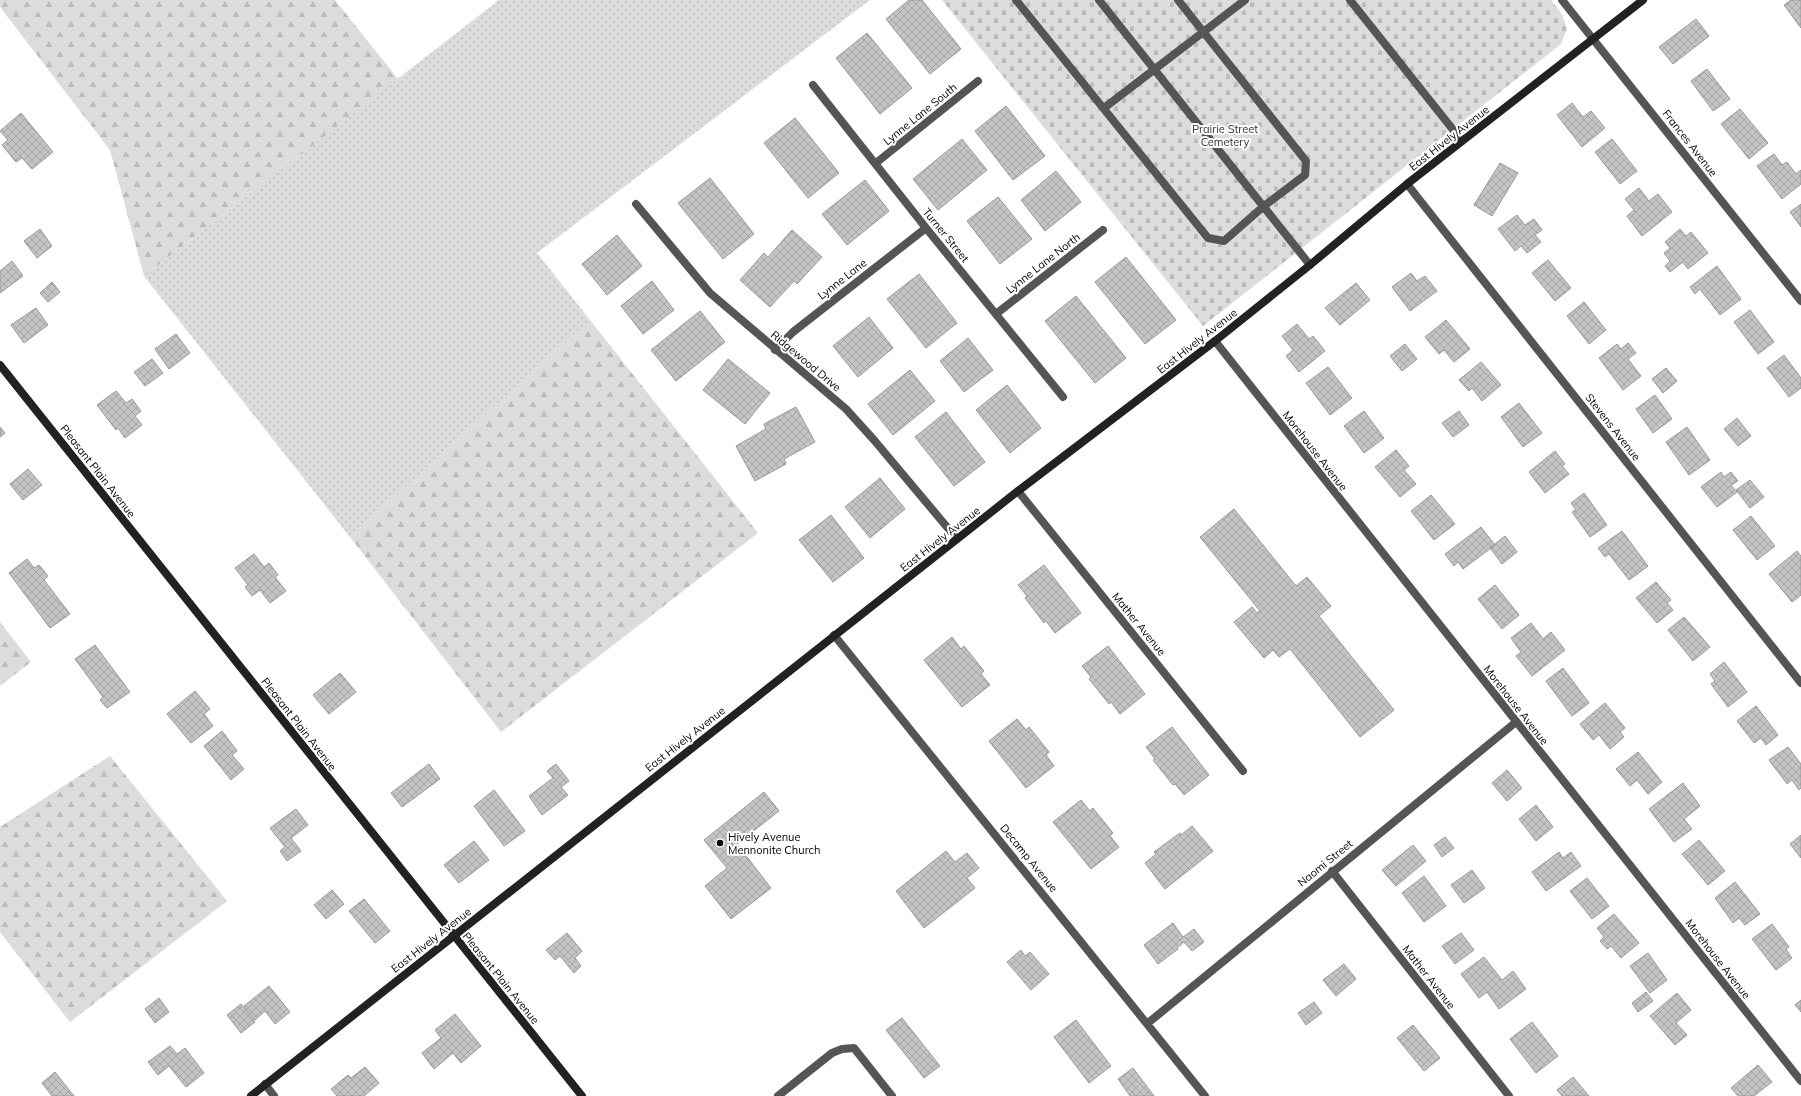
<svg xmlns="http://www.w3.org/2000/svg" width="1801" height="1096" font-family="Mulish,sans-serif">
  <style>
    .grass { fill: url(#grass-dots) }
    .forest { fill: url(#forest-firs) }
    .cemetery { fill: url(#cemetery-stones) }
    .building { fill: url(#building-cross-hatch); stroke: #999 }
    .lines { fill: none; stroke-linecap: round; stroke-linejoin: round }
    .street { stroke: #555; stroke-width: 8 }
    .secondary { stroke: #222; stroke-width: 8 }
    .poi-dot { fill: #000; stroke: #fff; stroke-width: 1.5 }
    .labels { text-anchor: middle; stroke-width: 4; stroke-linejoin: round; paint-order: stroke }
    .street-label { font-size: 11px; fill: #000; stroke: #fff }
    .park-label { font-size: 11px; fill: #333; stroke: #fff }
    .poi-label { font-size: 11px; fill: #000; stroke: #fff; text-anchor: start }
  </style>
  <defs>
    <pattern id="grass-dots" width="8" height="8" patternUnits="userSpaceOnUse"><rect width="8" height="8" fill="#dcdcdc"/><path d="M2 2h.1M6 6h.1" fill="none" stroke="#bbb" stroke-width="1.8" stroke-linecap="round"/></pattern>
    <pattern id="forest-firs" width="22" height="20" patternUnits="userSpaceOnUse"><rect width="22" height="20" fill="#dcdcdc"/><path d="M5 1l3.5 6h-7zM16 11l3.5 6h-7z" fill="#bbb"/></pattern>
    <pattern id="cemetery-stones" width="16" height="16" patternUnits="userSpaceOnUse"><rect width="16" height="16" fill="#dcdcdc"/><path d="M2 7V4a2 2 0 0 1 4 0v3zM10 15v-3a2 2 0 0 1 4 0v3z" fill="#bbb"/></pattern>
    <pattern id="building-cross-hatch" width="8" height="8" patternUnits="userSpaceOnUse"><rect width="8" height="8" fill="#c4c4c4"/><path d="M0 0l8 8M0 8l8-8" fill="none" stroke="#a7a7a7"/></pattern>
  </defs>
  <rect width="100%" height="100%" fill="#fff"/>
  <!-- grass -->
  <path class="grass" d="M499,0H870L537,253L590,320L350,537L144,276Z"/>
  <!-- forest -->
  <path class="forest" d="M0,0H335L398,79L144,276L110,150L0,7Z
    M590,320L758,533L501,732L350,537Z
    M0,622L31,662L0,686Z
    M110,756L227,901L70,1022L0,932V827Z"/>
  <!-- cemetery -->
  <path class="cemetery" d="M942,0H1551L1562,14L1567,29L1561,44L1203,326Z"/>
  <!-- building -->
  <path class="building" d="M909,0H922L961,49L930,74L886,19Z
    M1791,0H1801V28L1784,5Z
    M1696,19L1709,36L1673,64L1659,47Z
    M867,33L912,88L880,114L836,58Z
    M1707,69L1730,99L1713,111L1691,81Z
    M1572,103L1583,117L1591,111L1605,128L1582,147L1557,115Z
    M1006,106L1045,156L1013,180L975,131Z
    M1740,109L1768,143L1749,159L1721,124Z
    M21,113L53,152L32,169L22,158L16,162L2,145L8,140L0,131Z
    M795,118L839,173L808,198L764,143Z
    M962,139L987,170L938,210L913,179Z
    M1612,139L1637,171L1620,184L1595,152Z
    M1774,154L1782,165L1787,162L1796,174L1801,170V184L1782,199L1757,166Z
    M1500,163L1518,173L1492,216L1474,205Z
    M1056,171L1081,202L1045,231L1021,200Z
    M710,178L754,234L723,259L678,203Z
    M865,180L889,211L847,245L822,214Z
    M1639,188L1649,201L1658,194L1672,212L1642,236L1627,216L1634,210L1625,199Z
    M998,197L1032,239L1000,264L967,221Z
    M1801,204V227L1790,212Z
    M1517,215L1525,225L1534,219L1542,230L1535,235L1541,242L1527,253L1521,246L1515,251L1498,229Z
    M40,229L52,246L37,258L24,241Z
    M1680,229L1686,236L1691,232L1708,253L1688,269L1683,262L1670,272L1665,266L1670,261L1664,253L1670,248L1665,242Z
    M792,230L822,257L797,284L794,281L770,307L740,280L764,253L768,257Z
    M617,235L642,266L607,295L582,264Z
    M1126,257L1176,320L1145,344L1095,282Z
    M1548,260L1571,288L1555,301L1532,273Z
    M12,261L23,276L0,293V271Z
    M1717,266L1741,299L1720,315L1700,289L1695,294L1690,287Z
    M1411,273L1417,281L1425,276L1437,291L1410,311L1392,287Z
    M919,274L957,323L926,348L887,299Z
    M652,281L674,310L643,334L621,306Z
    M52,282L60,292L48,302L40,293Z
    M1356,283L1370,300L1340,325L1325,308Z
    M1076,296L1126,358L1095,383L1045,321Z
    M1584,302L1606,330L1589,344L1567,316Z
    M36,308L48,325L24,343L11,325Z
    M1750,310L1774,342L1758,354L1734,322Z
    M700,311L725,342L676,381L651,350Z
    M869,317L893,348L858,377L833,346Z
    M1446,320L1470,349L1454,362L1444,350L1439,354L1425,337Z
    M1297,324L1309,339L1313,336L1325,351L1299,372L1286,356L1293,350L1282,336Z
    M176,334L190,353L169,369L155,349Z
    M968,338L993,370L964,392L940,361Z
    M1628,343L1636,353L1628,359L1641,376L1623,390L1599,358L1617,344L1621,349Z
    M1405,344L1417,359L1402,371L1390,356Z
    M1784,355L1801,378V388L1789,397L1767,368Z
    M152,359L163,373L145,386L134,372Z
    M728,359L770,393L745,424L703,390Z
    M1481,362L1501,385L1482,401L1472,388L1469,391L1459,380Z
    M1328,367L1352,398L1330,415L1306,383Z
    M1666,368L1677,381L1663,393L1652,379Z
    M910,370L935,401L893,435L868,404Z
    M1007,385L1041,428L1010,453L976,410Z
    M116,391L126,403L132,399L141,411L135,416L142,425L125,438L118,428L116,430L97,405Z
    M1655,395L1672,419L1653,433L1636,409Z
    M1519,403L1542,433L1523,447L1501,417Z
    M796,407L815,442L784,459L786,464L755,481L736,446L766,429L764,424Z
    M1364,411L1384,438L1364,453L1344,426Z
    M1459,411L1469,425L1453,437L1442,423Z
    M946,412L985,462L954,486L915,437Z
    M1737,418L1751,436L1738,446L1724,429Z
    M0,427L5,433L0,437Z
    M1687,427L1710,460L1689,475L1666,442Z
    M1396,450L1409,466L1404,470L1416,484L1400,497L1375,467Z
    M1555,451L1565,464L1562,466L1569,474L1545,493L1529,472Z
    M28,469L42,485L23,500L10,484Z
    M1721,472L1724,477L1731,472L1738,481L1731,485L1737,492L1717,507L1701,487Z
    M880,478L905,509L870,538L845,507Z
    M1750,480L1764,497L1750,508L1736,490Z
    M1584,493L1607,525L1590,537L1572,512L1576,510L1571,503Z
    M1431,495L1455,524L1434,540L1411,511Z
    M1234,509L1296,586L1307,577L1331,606L1319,616L1394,710L1360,737L1290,649L1279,657L1273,650L1264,658L1234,622L1252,607L1257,613L1260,611L1200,537Z
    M831,515L864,558L833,582L799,540Z
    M1751,516L1775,546L1757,560L1733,530Z
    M1481,527L1495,545L1463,569L1458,562L1454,566L1445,554Z
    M1622,531L1648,566L1629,580L1609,554L1605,557L1598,548Z
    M1505,536L1517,552L1502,564L1490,548Z
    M1797,551L1801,556V595L1792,602L1769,574Z
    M254,554L264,567L269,563L278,575L275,577L286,591L270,603L260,590L252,596L245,587L248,585L235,568Z
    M27,559L34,568L39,565L48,576L44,580L70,614L50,628L9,573Z
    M1044,565L1081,613L1055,633L1046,621L1044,623L1025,598L1027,596L1018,585Z
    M1656,582L1671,600L1667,603L1673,610L1657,623L1636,598Z
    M1495,585L1519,615L1502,629L1478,599Z
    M1684,617L1710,647L1693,661L1668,630Z
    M1531,623L1543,639L1551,632L1565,650L1532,676L1516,656L1521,652L1511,638Z
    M952,637L961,649L964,646L984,671L981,674L990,685L962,707L924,660Z
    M95,645L130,692L107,708L100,700L103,697L75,659Z
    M1108,646L1145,694L1120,714L1111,702L1109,704L1089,679L1091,677L1082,666Z
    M1724,662L1747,692L1728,707L1711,684L1715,681L1710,674Z
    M1563,668L1589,703L1572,716L1546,681Z
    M340,673L356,692L329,714L313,695Z
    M195,691L210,709L204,714L213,726L191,743L167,714Z
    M1605,703L1625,728L1620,732L1624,737L1610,749L1599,735L1593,740L1580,724Z
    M1756,706L1778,735L1766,745L1761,738L1754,743L1737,721Z
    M1017,719L1026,730L1029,727L1049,752L1046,755L1054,766L1026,788L989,741Z
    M1172,727L1209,775L1184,795L1175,784L1173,785L1153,760L1155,759L1146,747Z
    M222,731L237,751L232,755L244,769L231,780L204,746Z
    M1788,747L1801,764V788L1799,790L1792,780L1787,784L1769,760Z
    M1638,752L1662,782L1648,794L1637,780L1630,786L1616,769Z
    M429,764L440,779L402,807L391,793Z
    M556,764L569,781L561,787L568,795L542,815L529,796L553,778L547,771Z
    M1507,770L1522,788L1507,801L1492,783Z
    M1683,783L1700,806L1684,819L1692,829L1674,842L1649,809Z
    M494,790L525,831L504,846L474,806Z
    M764,792L779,811L737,844L771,888L731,919L705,886L727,868L704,840Z
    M1081,800L1090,811L1093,808L1113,833L1110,836L1119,847L1091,869L1053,822Z
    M1536,805L1553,827L1536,841L1519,819Z
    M296,809L308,825L291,838L301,851L287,861L280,851L285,847L270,828Z
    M1192,826L1213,851L1165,889L1145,863L1156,854L1154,852L1180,833L1181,835Z
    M1801,835V858L1790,844Z
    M1445,837L1454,848L1442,857L1434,845Z
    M1699,840L1725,871L1708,885L1682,854Z
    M474,841L489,860L459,883L444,865Z
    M1413,845L1426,861L1396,886L1382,870Z
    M946,851L955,862L967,853L979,868L967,878L975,888L924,928L896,891Z
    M1559,852L1563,858L1571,852L1581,866L1546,891L1532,872Z
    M1472,870L1485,888L1464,903L1451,885Z
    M1424,876L1446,906L1424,922L1402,893Z
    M1587,878L1609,906L1592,919L1570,891Z
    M1735,882L1760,914L1745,925L1739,918L1733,923L1715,898Z
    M332,890L344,904L326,919L314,905Z
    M364,899L390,931L375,943L349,911Z
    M1614,914L1639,943L1621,958L1611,946L1607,949L1600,941L1604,937L1597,928Z
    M1173,923L1183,937L1194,929L1204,942L1192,951L1184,942L1177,948L1178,949L1158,964L1144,945Z
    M1772,924L1789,947L1786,949L1792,958L1776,970L1752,939Z
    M567,933L582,951L575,958L581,966L574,973L560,956L555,960L546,950Z
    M1461,933L1474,950L1455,964L1442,946Z
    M1021,950L1025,956L1030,952L1049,974L1031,990L1007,962Z
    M1648,953L1667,980L1650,993L1630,966Z
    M1484,957L1502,980L1513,971L1526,989L1499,1009L1487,992L1479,998L1461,974Z
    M1344,964L1356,979L1336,996L1323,980Z
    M269,986L290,1012L275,1024L265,1011L255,1020L244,1006Z
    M1646,992L1653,1001L1638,1012L1632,1003Z
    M1677,993L1691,1010L1676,1023L1687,1035L1675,1045L1650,1016Z
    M159,998L169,1012L155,1023L145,1009Z
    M1801,1000V1012L1795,1005Z
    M1314,1002L1322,1013L1306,1025L1298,1013Z
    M241,1004L255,1022L241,1033L227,1015Z
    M455,1014L481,1046L461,1063L453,1053L434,1069L422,1053L441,1038L435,1030Z
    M902,1018L940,1066L924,1078L886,1030Z
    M1076,1020L1111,1066L1089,1083L1054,1037Z
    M1532,1022L1558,1056L1536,1073L1510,1039Z
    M1413,1025L1440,1058L1424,1071L1397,1038Z
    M170,1046L177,1054L185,1048L204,1073L186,1087L169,1066L158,1075L148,1062Z
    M1758,1065L1772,1082L1754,1096H1738L1731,1088Z
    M365,1067L379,1083L364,1096H337L331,1089L348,1075L351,1078Z
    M1133,1068L1154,1096H1130L1118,1079Z
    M55,1072L74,1096H52L42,1083Z
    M1573,1077L1589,1096H1562L1557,1090Z"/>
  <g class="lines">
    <!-- street -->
    <path class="street" d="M1016,0L1208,238L1224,241L1264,206L1305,175L1306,161L1178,0
      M1099,0L1310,265
      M1350,0L1462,141
      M1562,0L1801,301
      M813,85L926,228L1063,397
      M1104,108L1245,0
      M876,163L978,81
      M1407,184L1801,683
      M636,204L710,293L846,409L874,440L957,539
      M996,314L1103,230
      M1215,341L1801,1081
      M775,350L793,332L926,228
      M1018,491L1243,771
      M834,635L1205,1096
      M1332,871L1509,1096
      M1148,1023L1516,722
      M265,1084L274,1096
      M778,1096L832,1053L842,1049L854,1048L892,1096"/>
    <!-- secondary -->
    <path class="secondary" d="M0,365L582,1096
      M251,1096L1018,491L1215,341L1310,265L1407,184L1643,0"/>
  </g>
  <!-- markers -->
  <circle class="poi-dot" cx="720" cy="843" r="4"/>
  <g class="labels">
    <!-- street labels -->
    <g class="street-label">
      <text transform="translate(920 114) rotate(-39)" y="4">Lynne Lane South</text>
      <text transform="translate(1449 138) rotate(-38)" y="4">East Hively Avenue</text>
      <text transform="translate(1690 143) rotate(52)" y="4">Frances Avenue</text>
      <text transform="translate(946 235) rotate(51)" y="4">Turner Street</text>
      <text transform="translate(1043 263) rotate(-38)" y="4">Lynne Lane North</text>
      <text transform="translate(842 279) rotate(-38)" y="4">Lynne Lane</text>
      <text transform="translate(1197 341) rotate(-38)" y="4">East Hively Avenue</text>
      <text transform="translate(806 361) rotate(40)" y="4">Ridgewood Drive</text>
      <text transform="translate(1613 427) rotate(52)" y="4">Stevens Avenue</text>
      <text transform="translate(1315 451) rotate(52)" y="4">Morehouse Avenue</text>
      <text transform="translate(98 471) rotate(52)" y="4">Pleasant Plain Avenue</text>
      <text transform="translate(940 539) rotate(-38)" y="4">East Hively Avenue</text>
      <text transform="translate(1139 624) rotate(51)" y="4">Mather Avenue</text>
      <text transform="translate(1516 705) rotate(52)" y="4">Morehouse Avenue</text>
      <text transform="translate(299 724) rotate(52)" y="4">Pleasant Plain Avenue</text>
      <text transform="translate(685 739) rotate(-38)" y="4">East Hively Avenue</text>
      <text transform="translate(1029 858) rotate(51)" y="4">Decamp Avenue</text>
      <text transform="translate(1325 863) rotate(-39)" y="4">Naomi Street</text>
      <text transform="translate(431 940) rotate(-38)" y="4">East Hively Avenue</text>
      <text transform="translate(1718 959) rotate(52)" y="4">Morehouse Avenue</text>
      <text transform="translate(1429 977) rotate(52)" y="4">Mather Avenue</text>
      <text transform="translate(501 978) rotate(51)" y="4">Pleasant Plain Avenue</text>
    </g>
    <!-- park labels -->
    <g class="park-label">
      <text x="1225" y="133">Prairie Street<tspan x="1225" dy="13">Cemetery</tspan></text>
    </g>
    <!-- poi labels -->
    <g class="poi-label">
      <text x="728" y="841">Hively Avenue<tspan x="728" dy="13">Mennonite Church</tspan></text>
    </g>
  </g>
</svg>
